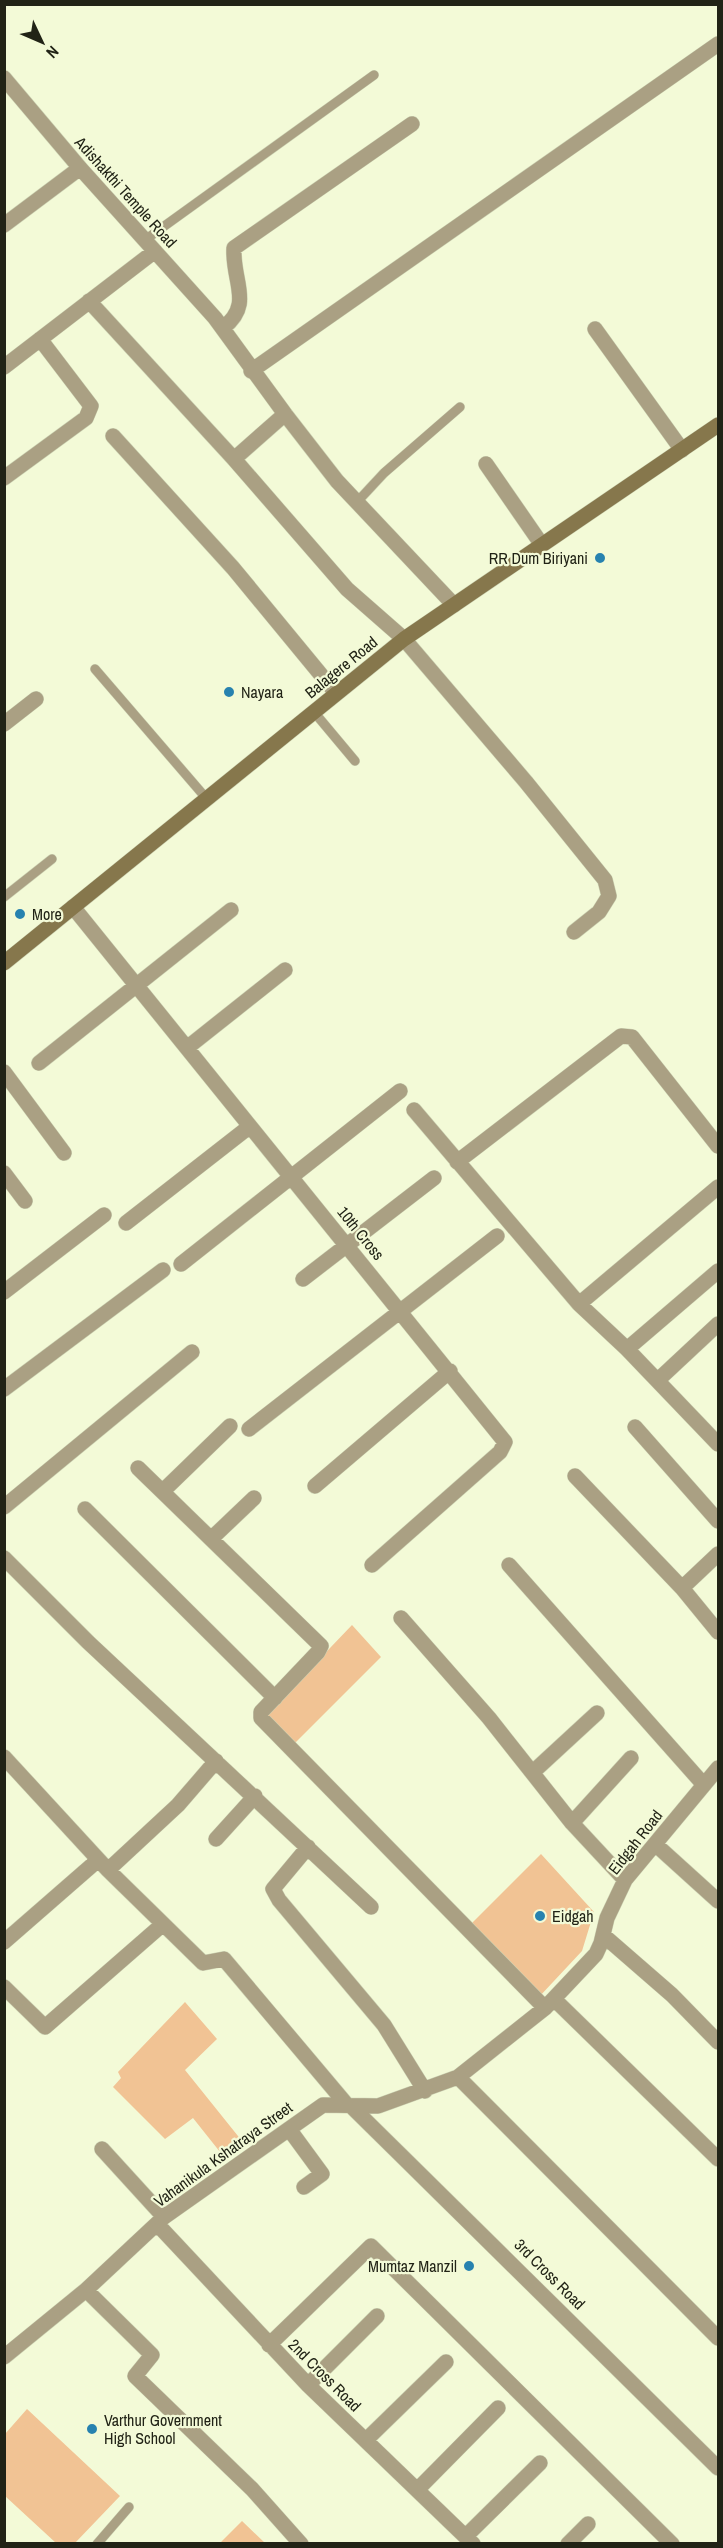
<svg xmlns="http://www.w3.org/2000/svg" width="723" height="2548" font-family="'Archivo Narrow',sans-serif">
  <style>
    .green { fill: #f1c394 }
    .lines { fill: none; stroke-linecap: round; stroke-linejoin: round }
    .lane-casing { stroke: #cdd3b4; stroke-width: 10 }
    .street-casing { stroke: #cdd3b4; stroke-width: 16 }
    .secondary-casing { stroke: #cdd3b4; stroke-width: 16 }
    .lane { stroke: #aaa083; stroke-width: 9 }
    .street { stroke: #aaa083; stroke-width: 15 }
    .secondary { stroke: #86774c; stroke-width: 15 }
    .poi-dot { fill: #2782af; stroke: #f3fad7; stroke-width: 2 }
    .labels { text-anchor: middle; stroke-width: 4.5; stroke-linejoin: round; paint-order: stroke }
    .street-label { font-size: 16px; fill: #212316; stroke: #f3fad7 }
    .poi-label { font-size: 16px; fill: #212316; stroke: #f3fad7; text-anchor: start }
  </style>
  <rect width="100%" height="100%" fill="#f3fad7"/>
  <!-- green -->
  <path class="green" d="M352,1625L381,1657L294,1744L264,1717Z
    M541,1854L594,1912L582,1951L539,1997L470,1925Z
    M185,2002L217,2039L185,2070L246,2146L224,2157L193,2118L165,2139L113,2087L121,2078L118,2072Z
    M27,2409L120,2496L75,2543H56L5,2496V2434Z
    M242,2521L265,2543H220Z"/>
  <g class="lines">
    <!-- lane casing -->
    <g class="lane-casing">
      <path id="lane" d="M145,240L374,75
        M357,502L384,473L460,407
        M95,669L206,798
        M314,712L355,761
        M4,897L52,859
        M97,2544L129,2507"/>
    </g>
    <!-- street casing -->
    <g class="street-casing">
      <path id="street" d="M4,78L80,168L215,318L285,414L234,459L347,589L404,639L526,782L605,880L609,896L599,912L574,932
        M4,225L80,168
        M89,301L234,459
        M223,328C254,304 232,282 234,248L412,124
        M595,329L682,450
        M4,367L155,251
        M251,371L718,44
        M285,414L337,481L454,605
        M113,436L233,568L336,693
        M486,464L542,545
        M4,478L86,418L91,406L40,339
        M4,724L36,699
        M73,907L505,1442L500,1452L372,1565
        M188,1047L285,970
        M39,1063L231,910
        M4,1072L64,1153
        M414,1110L579,1304L627,1349L718,1444
        M457,1162L621,1036L632,1037L718,1146
        M4,1173L25,1201
        M126,1223L249,1127
        M181,1264L400,1091
        M303,1279L434,1178
        M4,1292L104,1215
        M579,1304L718,1187
        M627,1349L718,1271
        M658,1380L718,1324
        M4,1389L163,1270
        M635,1427L718,1521
        M249,1429L497,1236
        M138,1468L321,1646L318,1652L261,1712V1718L545,2008
        M575,1476L682,1588L718,1632
        M315,1486L450,1371
        M163,1491L230,1426
        M4,1507L192,1352
        M85,1509L275,1698
        M212,1538L254,1498
        M4,1558L88,1642L371,1907
        M509,1565L704,1785
        M682,1588L718,1554
        M401,1618L489,1718L572,1823L625,1880
        M4,1757L108,1870L203,1963L224,1959L347,2105
        M533,1772L597,1713
        M572,1823L631,1758
        M216,1839L255,1796
        M655,1844L718,1901
        M308,1847L273,1889L279,1900L384,2025L425,2091
        M108,1870L178,1805L216,1761
        M603,1935L672,1995L718,2042
        M4,1942L98,1860
        M4,1987L45,2027L163,1924
        M554,1999L718,2159
        M458,2077L718,2338
        M353,2108L718,2468
        M289,2129L322,2174L304,2187
        M102,2149L164,2217
        M158,2225L308,2385L473,2544
        M86,2290L152,2355L135,2376L252,2489L301,2544
        M269,2345L371,2246L672,2544
        M4,2357L86,2290L164,2217L323,2105L378,2106L458,2077L545,2008L596,1954L601,1943L607,1918L625,1880L718,1768
        M308,2385L377,2316
        M366,2440L446,2362
        M417,2490L498,2408
        M466,2536L540,2463
        M568,2544L588,2524"/>
    </g>
    <!-- secondary casing -->
    <g class="secondary-casing">
      <path id="secondary" d="M4,963L404,639L718,425"/>
    </g>
    <!-- lane -->
    <use href="#lane" class="lane"/>
    <!-- street -->
    <use href="#street" class="street"/>
    <!-- secondary -->
    <use href="#secondary" class="secondary"/>
  </g>
  <!-- markers -->
  <g class="poi-dot">
    <circle cx="600" cy="558" r="6"/>
    <circle cx="229" cy="692" r="6"/>
    <circle cx="20" cy="914" r="6"/>
    <circle cx="540" cy="1916" r="6"/>
    <circle cx="469" cy="2266" r="6"/>
    <circle cx="92" cy="2429" r="6"/>
  </g>
  <g class="labels">
    <!-- street labels -->
    <g class="street-label">
      <text transform="translate(126 192) rotate(48)" y="6">Adishakthi Temple Road</text>
      <text transform="translate(341 667) rotate(-39)" y="6">Balagere Road</text>
      <text transform="translate(361 1233) rotate(51)" y="6">10th Cross</text>
      <text transform="translate(635 1842) rotate(-52)" y="6">Eidgah Road</text>
      <text transform="translate(223 2154) rotate(-36)" y="6">Vahanikula Kshatraya Street</text>
      <text transform="translate(550 2274) rotate(45)" y="6">3rd Cross Road</text>
      <text transform="translate(325 2375) rotate(45)" y="6">2nd Cross Road</text>
    </g>
    <!-- poi labels -->
    <g class="poi-label">
      <text x="588" y="564" text-anchor="end">RR Dum Biriyani</text>
      <text x="241" y="698">Nayara</text>
      <text x="32" y="920">More</text>
      <text x="552" y="1922">Eidgah</text>
      <text x="457" y="2272" text-anchor="end">Mumtaz Manzil</text>
      <text x="104" y="2426">Varthur Government<tspan x="104" dy="18">High School</tspan></text>
    </g>
  </g>
  <!-- border -->
  <rect width="723" height="2548" fill="none" stroke="#212316" stroke-width="12"/>
  <!-- north arrow -->
  <g transform="translate(42 42) rotate(134)" stroke="#f3fad7" stroke-width="4.5" paint-order="stroke">
  <path d="M0-4.5L10 22L0 15L-10 22Z" fill="#212316"/>
  <text y="-9" font-size="16" font-weight="bold" text-anchor="middle" fill="#212316">N</text>
  </g>
</svg>
